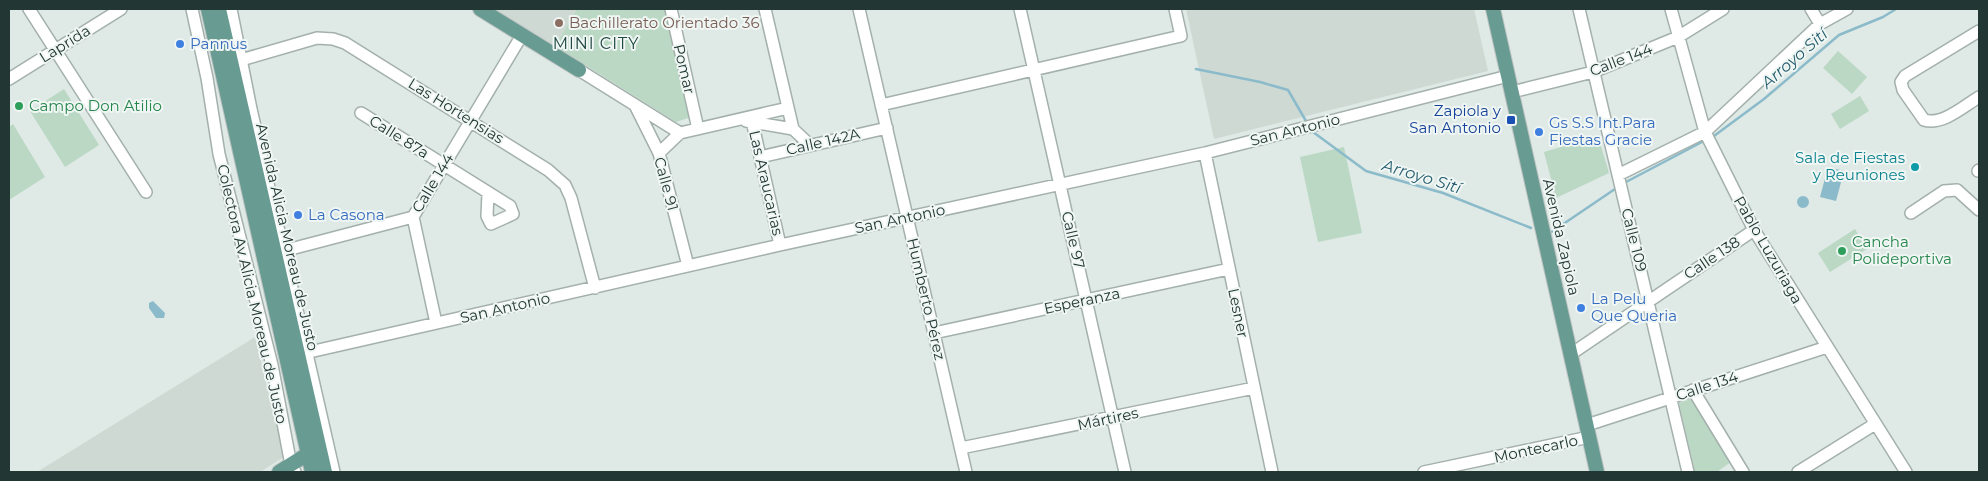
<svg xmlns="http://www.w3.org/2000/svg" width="1988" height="481" font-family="Montserrat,sans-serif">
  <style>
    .built { fill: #ced9d4 }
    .green { fill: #bad8c4 }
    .water { fill: #8bbbca }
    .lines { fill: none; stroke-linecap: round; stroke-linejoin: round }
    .stream { stroke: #8bbbca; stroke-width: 2.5 }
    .minor-casing { stroke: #a3b0ac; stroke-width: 14 }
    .major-casing { stroke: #bdc3c2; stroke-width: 16 }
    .minor { stroke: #fff; stroke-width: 11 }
    .major { stroke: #689b92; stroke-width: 14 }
    .education-dot { fill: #8d6e63; stroke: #eff6f3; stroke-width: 2 }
    .shop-dot { fill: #3f7fe0; stroke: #eff6f3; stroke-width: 2 }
    .leisure-dot { fill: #2e9e5b; stroke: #eff6f3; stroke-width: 2 }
    .transit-dot { fill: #1a4fb4; stroke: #eff6f3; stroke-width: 2 }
    .culture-dot { fill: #0f9aa8; stroke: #eff6f3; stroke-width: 2 }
    .labels { text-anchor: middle; stroke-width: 4; stroke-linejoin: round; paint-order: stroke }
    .education-label { font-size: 15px; fill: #785e54; stroke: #eff6f3; text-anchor: start }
    .street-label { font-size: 15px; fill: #223733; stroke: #eff6f3 }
    .shop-label { font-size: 15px; fill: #366cbe; stroke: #eff6f3; text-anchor: start }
    .leisure-label { font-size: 15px; fill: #27864d; stroke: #eff6f3; text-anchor: start }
    .transit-label { font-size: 15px; fill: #164399; stroke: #eff6f3; text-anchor: end }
    .culture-label { font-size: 15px; fill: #0d838f; stroke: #eff6f3; text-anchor: end }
    .neighbourhood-label { font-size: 16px; letter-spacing: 1px; fill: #204741; stroke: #eff6f3 }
    .water-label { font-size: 16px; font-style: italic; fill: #225b6d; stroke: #eff6f3 }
  </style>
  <rect width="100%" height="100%" fill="#dfe9e5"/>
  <!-- built -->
  <path class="built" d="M494,9H577L555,46Z
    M1186,9H1474L1488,71L1214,139Z
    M255,337L284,457L260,472H37Z"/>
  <!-- green -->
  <path class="green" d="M577,9H667L691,117L676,122L555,46Z
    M1838,51L1867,77L1852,94L1823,68Z
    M64,89L99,145L65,167L30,111Z
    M1860,96L1869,111L1840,129L1831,114Z
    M13,124L45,177L9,200V127Z
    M1598,136L1609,173L1556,198L1544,152Z
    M1344,147L1362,233L1318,242L1300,157Z
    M1855,229L1867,249L1830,272L1818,253Z
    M1694,398L1732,461L1717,472H1695L1679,403Z"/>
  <!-- water -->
  <path class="water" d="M1828,167L1844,171L1836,201L1820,197Z
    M1797 202a6 6 0 1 1 12 0a6 6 0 1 1-12 0Z
    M153,301L165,313L164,318H156L149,308V303Z"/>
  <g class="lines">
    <!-- stream -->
    <path class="stream" d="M1196,69L1260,82L1288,90L1306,121
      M1313,132L1366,171L1443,193L1531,228
      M1714,136L1764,99L1839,35L1883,17L1896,9
      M1626,182L1702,142
      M1550,233L1615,189"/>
    <!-- minor casing -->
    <g class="minor-casing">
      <path id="minor" d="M29,9L146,192
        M192,9L207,78L219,154L272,365L291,465L295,472
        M231,9L251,109L334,472
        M671,9L698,129
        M765,9L793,129
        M859,9L966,472
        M1020,9L1125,472
        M1579,9L1688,472
        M1671,9L1705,132L1754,230L1906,472
        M1811,9L1820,24
        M1979,31L1905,76L1901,82L1903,90L1924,120C1942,126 1964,106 1979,97
        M241,60L317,38L333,39L345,43L548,170L565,185L571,198L595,288
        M579,70L680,133
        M9,79L121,9
        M1512,92L1593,72L1678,37L1723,9
        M635,105L659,153L688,266
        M881,105L1181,36L1175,9
        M361,113L510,206L513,214L491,224L487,216L488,193
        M746,121L793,129L810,145
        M752,121L780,245
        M659,153L680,133L788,108
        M1205,153L1272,472
        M760,157L887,128
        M1978,171L1979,170
        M1618,175L1705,132L1820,24L1847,9
        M1911,213L1944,191L1957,190L1979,210
        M413,217L436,323
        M283,251L413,217L522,35
        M934,333L1229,269
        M1571,354L1754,230
        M292,356L780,245L1205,153L1508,76
        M1693,390L1743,472
        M1587,425L1827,347
        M961,448L1254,388
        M1424,472L1589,437
        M1798,472L1875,424"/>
    </g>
    <!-- major casing -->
    <g class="major-casing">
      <path id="major" d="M208,9L312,472
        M219,9L325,472
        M480,9L579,70
        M1493,9L1597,472
        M279,472L314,450"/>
    </g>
    <!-- minor -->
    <use href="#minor" class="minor"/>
    <!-- major -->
    <use href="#major" class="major"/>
  </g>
  <!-- markers -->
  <circle class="education-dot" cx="559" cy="23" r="5"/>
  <g class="shop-dot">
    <circle cx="180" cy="44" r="5"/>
    <circle cx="1539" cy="132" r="5"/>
    <circle cx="298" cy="215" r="5"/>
    <circle cx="1581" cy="308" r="5"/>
  </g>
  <g class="leisure-dot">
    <circle cx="19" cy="106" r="5"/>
    <circle cx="1842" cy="251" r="5"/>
  </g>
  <rect class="transit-dot" x="1506" y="115" width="10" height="10" rx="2.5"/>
  <circle class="culture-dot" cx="1915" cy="167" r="5"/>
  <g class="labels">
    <!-- education labels -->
    <g class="education-label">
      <text x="569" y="28">Bachillerato Orientado 36</text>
    </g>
    <!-- street labels -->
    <g class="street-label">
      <text transform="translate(65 44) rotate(-32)" y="5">Laprida</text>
      <text transform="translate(1621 60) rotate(-21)" y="5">Calle 144</text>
      <text transform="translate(684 69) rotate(77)" y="5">Pomar</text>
      <text transform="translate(456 111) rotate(32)" y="5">Las Hortensias</text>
      <text transform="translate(1295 130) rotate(-14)" y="5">San Antonio</text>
      <text transform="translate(399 137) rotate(32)" y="5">Calle 87a</text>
      <text transform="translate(823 142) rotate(-13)" y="5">Calle 142A</text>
      <text transform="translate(433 183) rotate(-59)" y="5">Calle 144</text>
      <text transform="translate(766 183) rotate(77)" y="5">Las Araucarias</text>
      <text transform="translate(666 184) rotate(75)" y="5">Calle 91</text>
      <text transform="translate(900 219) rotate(-12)" y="5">San Antonio</text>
      <text transform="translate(287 237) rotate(77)" y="5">Avenida Alicia Moreau de Justo</text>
      <text transform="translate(1561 237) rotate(77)" y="5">Avenida Zapiola</text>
      <text transform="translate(1073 240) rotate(77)" y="5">Calle 97</text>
      <text transform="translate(1634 240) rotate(76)" y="5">Calle 109</text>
      <text transform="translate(1768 250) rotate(60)" y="5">Pablo Luzuriaga</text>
      <text transform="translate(1712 258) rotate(-34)" y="5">Calle 138</text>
      <text transform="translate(252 294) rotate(77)" y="5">Colectora Av Alicia Moreau de Justo</text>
      <text transform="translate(926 299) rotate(77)" y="5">Humberto Pérez</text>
      <text transform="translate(1082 301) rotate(-12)" y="5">Esperanza</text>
      <text transform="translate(505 308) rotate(-13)" y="5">San Antonio</text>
      <text transform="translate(1238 313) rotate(78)" y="5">Lesner</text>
      <text transform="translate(1707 386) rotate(-18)" y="5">Calle 134</text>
      <text transform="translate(1108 419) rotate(-12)" y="5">Mártires</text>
      <text transform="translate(1536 449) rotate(-12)" y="5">Montecarlo</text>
    </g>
    <!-- shop labels -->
    <g class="shop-label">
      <text x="190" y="49">Pannus</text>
      <text x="1549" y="128">Gs S.S Int.Para<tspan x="1549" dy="17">Fiestas Gracie</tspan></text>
      <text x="308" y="220">La Casona</text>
      <text x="1591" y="304">La Pelu<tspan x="1591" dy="17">Que Queria</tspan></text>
    </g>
    <!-- leisure labels -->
    <g class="leisure-label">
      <text x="29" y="111">Campo Don Atilio</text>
      <text x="1852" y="247">Cancha<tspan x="1852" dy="17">Polideportiva</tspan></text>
    </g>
    <!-- transit labels -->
    <g class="transit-label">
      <text x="1501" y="116">Zapiola y<tspan x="1501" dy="17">San Antonio</tspan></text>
    </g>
    <!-- culture labels -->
    <g class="culture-label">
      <text x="1905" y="163">Sala de Fiestas<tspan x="1905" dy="17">y Reuniones</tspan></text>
    </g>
    <!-- neighbourhood labels -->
    <g class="neighbourhood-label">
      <text x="596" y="49">MINI CITY</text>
    </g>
    <!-- water labels -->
    <g class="water-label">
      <text transform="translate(1794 58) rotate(-41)" y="6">Arroyo Sití</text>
      <text transform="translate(1422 176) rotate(17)" y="6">Arroyo Sití</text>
    </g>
  </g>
  <!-- border -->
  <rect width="1988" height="481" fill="none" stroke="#223733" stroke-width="20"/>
</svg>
